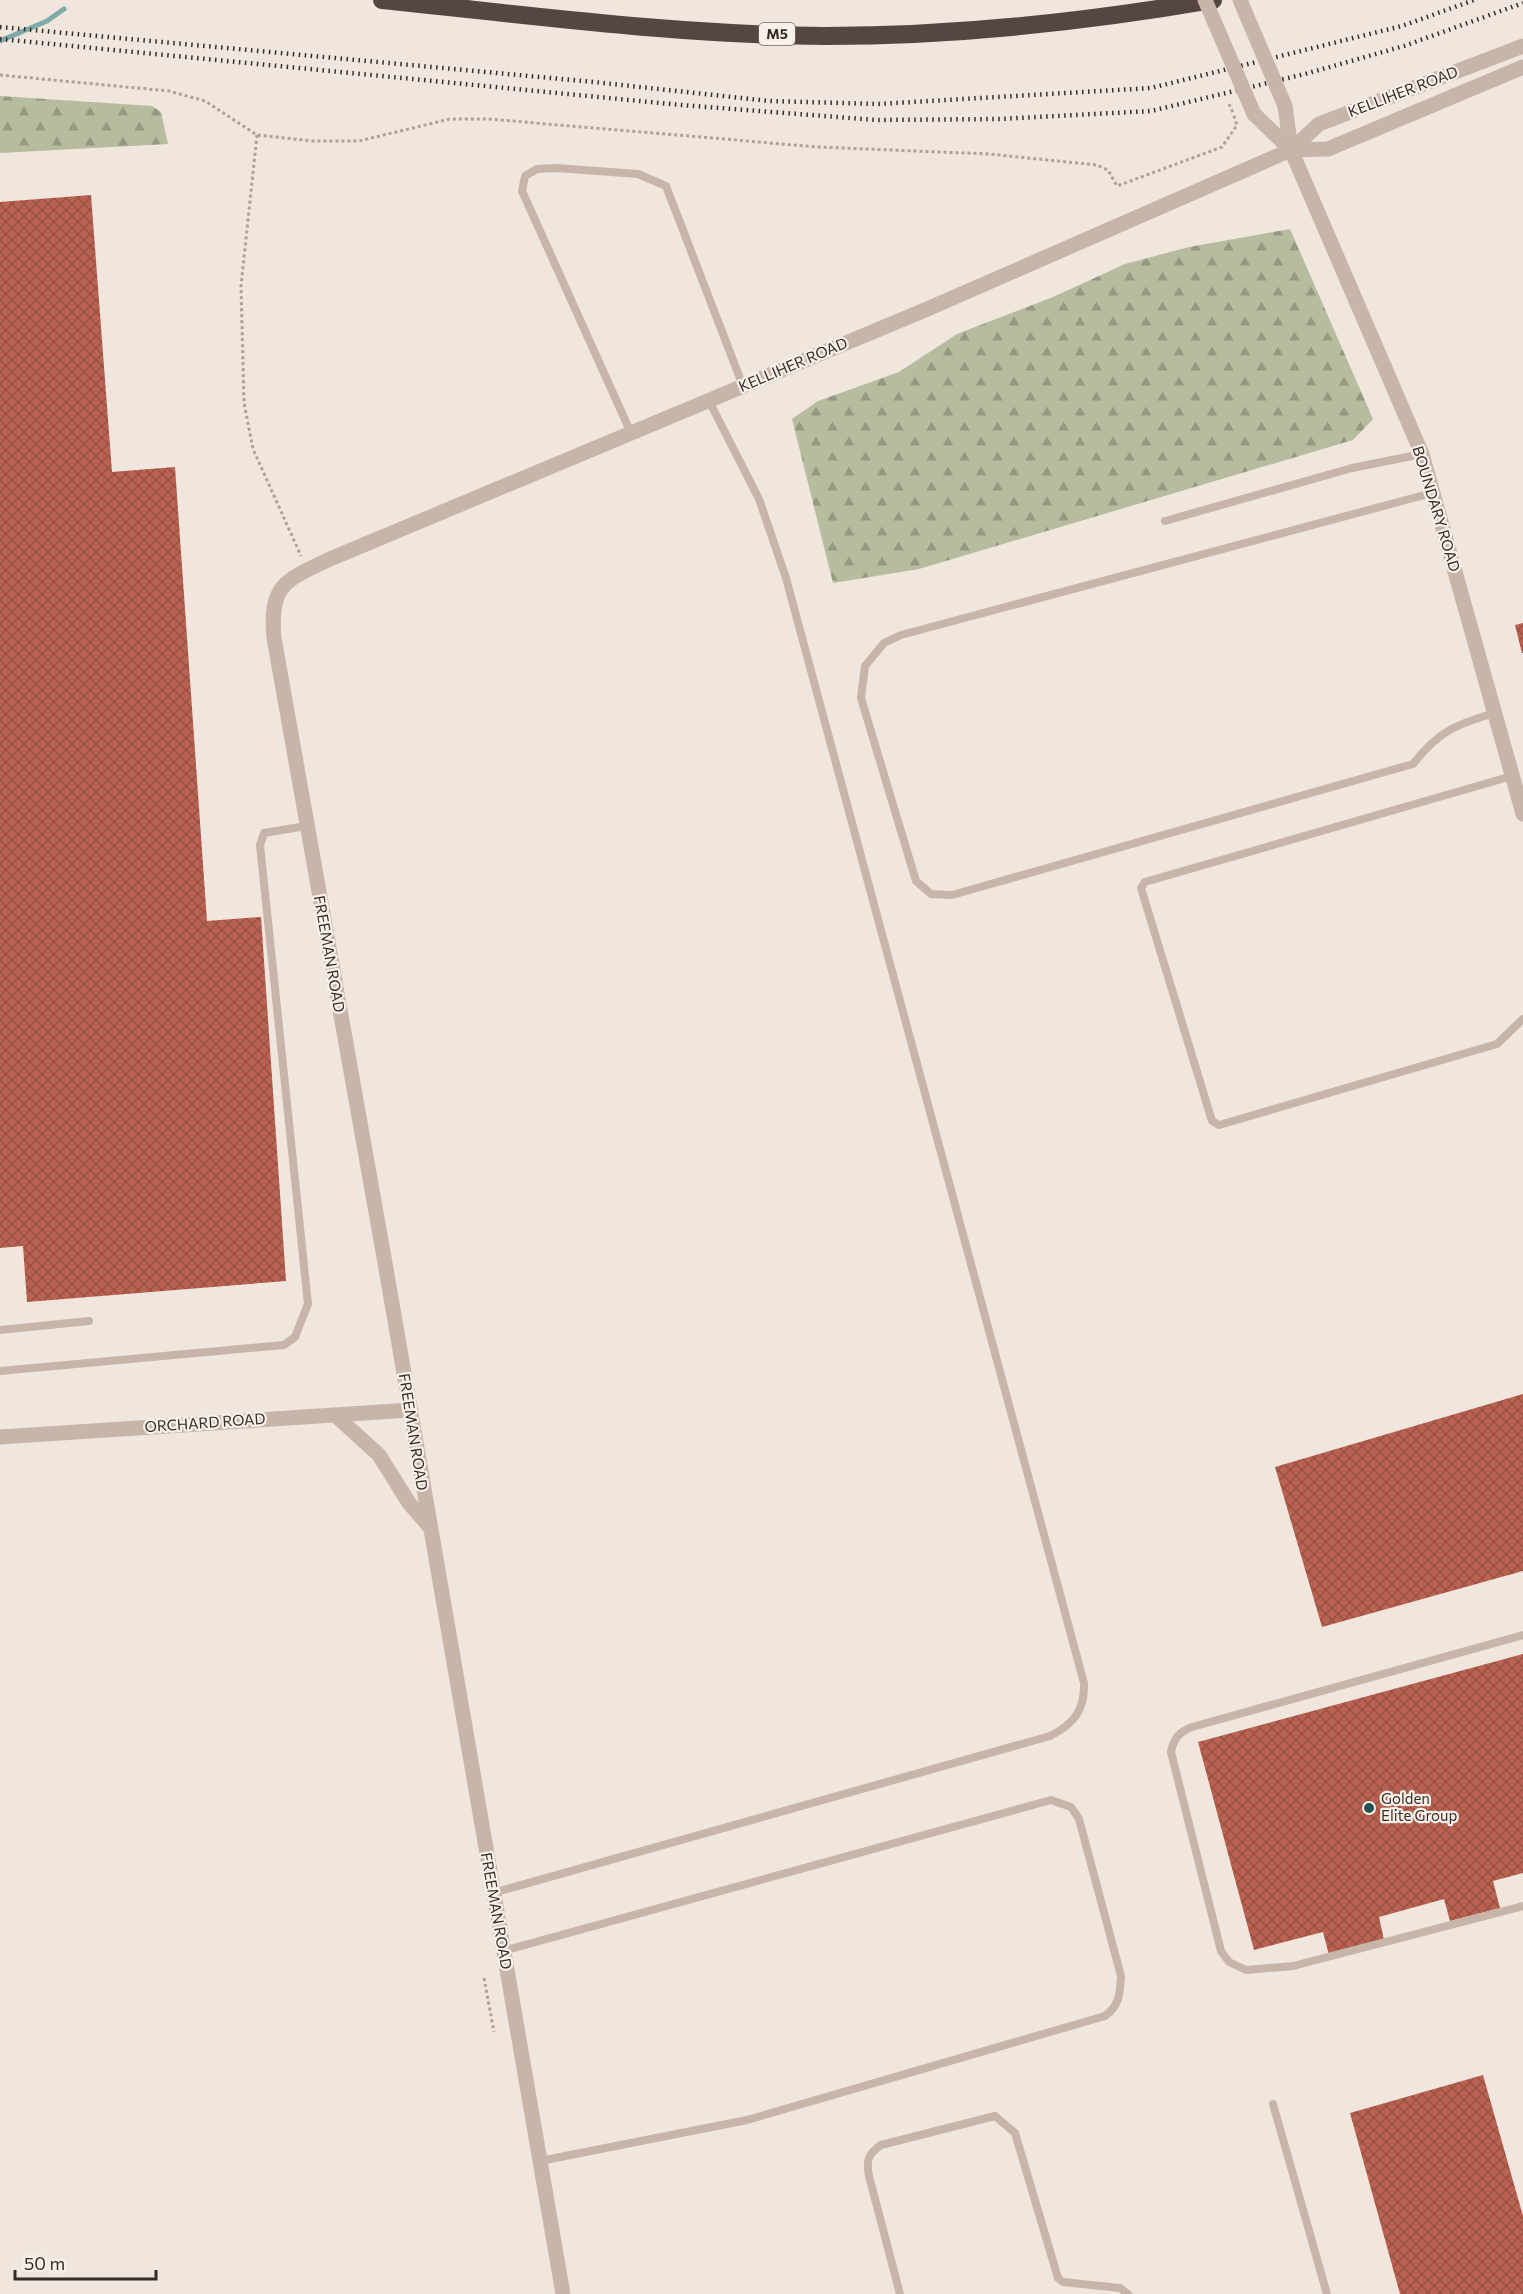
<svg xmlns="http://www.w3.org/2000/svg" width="1523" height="2294" font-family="Commissioner,sans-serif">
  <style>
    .forest { fill: url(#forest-firs) }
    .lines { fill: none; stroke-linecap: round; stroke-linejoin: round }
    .stream { stroke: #7faaa9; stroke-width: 5 }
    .building { fill: url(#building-cross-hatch) }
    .path { stroke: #b29f95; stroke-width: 3; stroke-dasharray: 3 3; stroke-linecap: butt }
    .service { stroke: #c7b5aa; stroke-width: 8 }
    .minor { stroke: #c7b5aa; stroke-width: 15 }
    .tertiary { stroke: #c7b5aa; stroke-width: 15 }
    .motorway { stroke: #554641; stroke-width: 18 }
    .rail { stroke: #352c29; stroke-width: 4.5; stroke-dasharray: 1.5 4.5; stroke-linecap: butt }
    .path-bridge { stroke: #b29f95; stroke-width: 3; stroke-dasharray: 3 3; stroke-linecap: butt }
    .tertiary-bridge { stroke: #c7b5aa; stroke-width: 15 }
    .poi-dot { fill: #225252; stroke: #f8f0e9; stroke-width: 2 }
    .labels { text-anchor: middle; stroke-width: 4.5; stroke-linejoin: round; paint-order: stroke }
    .shield { fill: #f8f0e9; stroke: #706763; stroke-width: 1.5 }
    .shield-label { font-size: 14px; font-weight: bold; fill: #352c29 }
    .street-label { font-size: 15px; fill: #352c29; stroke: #f8f0e9 }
    .poi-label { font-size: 15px; fill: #352c29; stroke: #f8f0e9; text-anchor: start }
  </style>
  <defs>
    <pattern id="forest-firs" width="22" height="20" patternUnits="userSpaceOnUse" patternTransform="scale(1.5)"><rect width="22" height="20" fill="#b5bd9e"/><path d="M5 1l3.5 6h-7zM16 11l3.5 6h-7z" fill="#949a81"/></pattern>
    <pattern id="building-cross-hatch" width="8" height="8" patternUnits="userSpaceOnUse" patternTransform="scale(1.5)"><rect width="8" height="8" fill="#ba6251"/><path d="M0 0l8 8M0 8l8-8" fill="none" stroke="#985143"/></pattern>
  </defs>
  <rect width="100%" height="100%" fill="#f0e6dd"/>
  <!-- forest -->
  <path class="forest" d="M0,96L152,106L161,112L168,144L0,153Z
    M1290,229L1373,419L1353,440L919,569L833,583L792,419L818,401L899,372L957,334L1053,297L1125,264L1189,247Z"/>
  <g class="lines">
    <!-- stream -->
    <path class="stream" d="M0,41L47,21L64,9"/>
  </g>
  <!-- building -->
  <path class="building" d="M91,195L112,472L175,467L207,921L261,917L286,1281L27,1302L23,1246L0,1248V202Z
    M1523,623V653H1522L1515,625Z
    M1523,1394V1571L1322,1627L1275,1467Z
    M1523,1654V1873L1493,1881L1500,1908L1450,1921L1444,1899L1379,1917L1384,1940L1329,1955L1323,1932L1254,1950L1198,1742Z
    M1483,2075L1523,2216V2294H1400L1350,2113Z"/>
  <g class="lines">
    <!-- path -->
    <path class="path" d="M0,75L169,91L205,101L257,135L313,141H359L450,119H488L818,147L989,154L1097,165L1108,170L1117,186L1222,147L1237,125L1233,113
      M257,135L241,286L244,403L253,449L301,556
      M484,1978L494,2032"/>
    <!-- service -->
    <path class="service" d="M631,433L522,191L525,176L537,169L556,168L638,174L666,186L743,386
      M1432,493L901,635L884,643L865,666L861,698L916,881L931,894L952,895L1413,764C1439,731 1455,725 1494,713
      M1165,521L1352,468L1422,454
      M1512,776L1145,882L1141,888L1212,1121L1219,1125L1497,1044L1523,1019
      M0,1330L89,1321
      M0,1371L284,1345L295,1337L308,1304L260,845L264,833L306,826
      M1523,1635L1192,1727C1179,1732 1174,1738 1171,1752L1221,1951L1229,1962L1246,1970L1293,1966L1523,1906
      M493,1893L1050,1736C1074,1724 1085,1710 1084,1683L786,578L759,499L709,401
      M503,1951L1051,1800L1071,1807L1079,1819L1121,1976C1120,1993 1120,2005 1105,2016L747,2120L540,2161
      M1273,2104L1327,2294
      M900,2294L869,2176C866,2160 868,2154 881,2145L995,2116L1015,2133L1058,2278L1063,2282L1120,2288L1128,2294"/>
    <!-- minor -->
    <path class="minor" d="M1291,150L1319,124L1523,46
      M1291,150L1328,149L1523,67
      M335,1415L379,1455L409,1503L429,1526
      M0,1437L410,1410"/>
    <!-- tertiary -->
    <path class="tertiary" d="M1285,106L1291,150L1422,454L1523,814
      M1254,114L1291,150
      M563,2294L385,1263L274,638C269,584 286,580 330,559L925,310L1291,150"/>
    <!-- motorway -->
    <path class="motorway" d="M382,0C529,15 677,35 825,36C956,36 1085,22 1213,0"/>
    <!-- rail -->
    <path class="rail" d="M0,27L594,82L769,101L878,104L1151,88L1402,26L1474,0
      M0,39L681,105L876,120L999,119L1151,111L1305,74L1404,46L1523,3"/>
    <!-- path-bridge -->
    <path class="path-bridge" d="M1229,104L1233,113"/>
    <!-- tertiary-bridge -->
    <path class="tertiary-bridge" d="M1205,0L1254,114
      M1240,0L1285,106"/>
  </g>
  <!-- markers -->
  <circle class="poi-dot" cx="1369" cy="1808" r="6"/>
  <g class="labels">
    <!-- shield labels -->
    <rect class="shield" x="759" y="23" width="36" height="22" rx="4.5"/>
    <g class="shield-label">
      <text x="777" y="39">M5</text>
    </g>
    <!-- street labels -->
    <g class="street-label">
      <text transform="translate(1403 92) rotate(-21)" y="5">KELLIHER ROAD</text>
      <text transform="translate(793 365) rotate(-23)" y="5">KELLIHER ROAD</text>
      <text transform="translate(1436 509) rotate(73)" y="5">BOUNDARY ROAD</text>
      <text transform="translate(329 954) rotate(80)" y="5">FREEMAN ROAD</text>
      <text transform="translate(205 1423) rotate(-4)" y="5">ORCHARD ROAD</text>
      <text transform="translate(413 1432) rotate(81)" y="5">FREEMAN ROAD</text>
      <text transform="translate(496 1911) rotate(80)" y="5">FREEMAN ROAD</text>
    </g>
    <!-- poi labels -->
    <g class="poi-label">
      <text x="1381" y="1804">Golden<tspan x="1381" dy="17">Elite Group</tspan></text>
    </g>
  </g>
  <!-- scale -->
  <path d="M15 2270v9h141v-9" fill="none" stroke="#352c29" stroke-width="3"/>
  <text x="24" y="2270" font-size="18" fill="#352c29" stroke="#f8f0e9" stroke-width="4.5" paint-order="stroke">50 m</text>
</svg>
